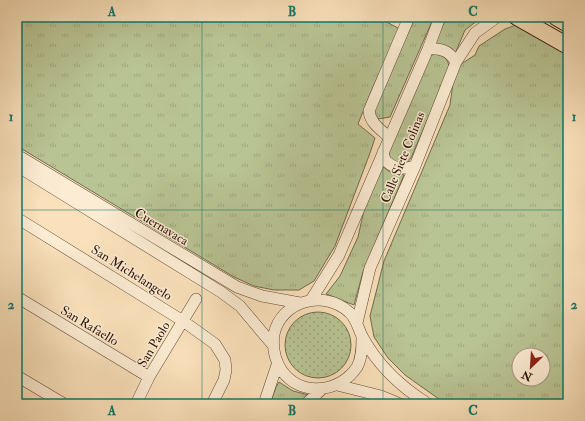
<svg xmlns="http://www.w3.org/2000/svg" width="585" height="421" font-family="'IM FELL Double Pica',serif">
  <style>
    .grass { fill: url(#grass-tufts); stroke: #726b4e; fill-rule: evenodd }
    .park { fill: url(#park-dots); stroke: #726b4e }
    .lines { fill: none; stroke-linecap: round; stroke-linejoin: round }
    .minor-casing { stroke: #5f4634; stroke-width: 12 }
    .highway-casing { stroke: #2b1207; stroke-width: 18 }
    .minor { stroke: #fcecd3; stroke-width: 11 }
    .highway { stroke: #fae1bb; stroke-width: 16 }
    .grid { fill: none; stroke: #0f766e; stroke-width: 1; stroke-opacity: 0.55 }
    .labels { text-anchor: middle; stroke-width: 3; stroke-linejoin: round; paint-order: stroke }
    .street-label { font-size: 13px; fill: #2b1207; stroke: #fcecd3 }
    .neatline { fill: none; stroke: #0f766e; stroke-width: 1.5 }
    .grid-label { font-size: 13px; text-anchor: middle; font-weight: bold; fill: #0f766e }
  </style>
  <defs>
    <pattern id="grass-tufts" width="24" height="20" patternUnits="userSpaceOnUse"><rect width="24" height="20" fill="#b9c494"/><path d="M3 7l-1-3M5 7V3M7 7l1-3M15 17l-1-3M17 17v-4M19 17l1-3" fill="none" stroke="#9fa77e"/></pattern>
    <pattern id="park-dots" width="8" height="8" patternUnits="userSpaceOnUse"><rect width="8" height="8" fill="#b9c494"/><path d="M2 2h.1M6 6h.1" fill="none" stroke="#9fa77e" stroke-width="1.8" stroke-linecap="round"/></pattern>
  </defs>
  <rect width="100%" height="100%" fill="#fae1bb"/>
  <filter id="stains"><feTurbulence type="fractalNoise" baseFrequency=".005" numOctaves="4"/><feColorMatrix values="0 0 0 0 .2 0 0 0 0 .09 0 0 0 0 .02 0 0 0 .5 -.17"/></filter>
  <radialGradient id="worn" r=".72"><stop offset=".6" stop-color="#630" stop-opacity="0"/><stop offset="1" stop-color="#630" stop-opacity=".3"/></radialGradient>
  <!-- grass -->
  <path class="grass" d="M17,17H377L400,29L372,89L358,124L375,138L370,153L335,246L314,281L299,290H274L254,286L234,277L17,146Z
    M415,17H434L390,117L378,119L374,114L375,110Z
    M447,17H482L465,30L455,54L446,46L434,44Z
    M524,22L568,49V404H446L405,375L388,358L374,337L370,316L384,261L450,105L455,68L475,55L479,46L505,29ZM519,355H543V379H519Z
    M437,54C446,57 449,60 449,70L411,158L406,164L391,163L388,149L431,55Z
    M382,166L390,172L404,175L363,272L354,305L326,294L340,276L358,237L366,201Z
    M279,382L293,391L309,395L301,404H270L276,387Z"/>
  <!-- park -->
  <path class="park" d="M285 345a33 33 0 1 1 66 0a33 33 0 1 1-66 0Z"/>
  <g class="lines">
    <!-- minor casing -->
    <g class="minor-casing">
      <path id="minor" d="M428,49C442,48 449,51 456,62
        M389,137C381,130 370,123 369,111L409,17
        M383,152L385,160C394,169 402,170 415,166
        M17,155L237,287L262,296L300,303
        M17,166L221,292L240,306L272,344
        M17,218L183,321L215,344L225,360L226,370L224,380L212,404
        M17,297L149,377
        M311,300L339,255L428,49L440,17
        M357,323L370,268L415,166L456,62L475,33L497,17
        M362,337C362,347 362,358 357,367C340,393 301,397 282,371C274,359 272,348 274,334C281,301 324,289 349,312C357,319 358,329 363,338C379,367 401,387 428,404
        M17,376L64,404
        M337,385L381,396L400,404
        M136,404L149,377L196,299
        M264,404L277,365
        M306,404L322,389"/>
    </g>
    <!-- highway casing -->
    <g class="highway-casing">
      <path id="highway" d="M517,17L568,46
        M556,17L568,24"/>
    </g>
    <!-- minor -->
    <use href="#minor" class="minor"/>
    <!-- highway -->
    <use href="#highway" class="highway"/>
  </g>
  <!-- grid -->
  <path class="grid" d="M202,17V404M383,17V404M17,210H568"/>
  <g class="labels">
    <!-- street labels -->
    <g class="street-label">
      <text transform="translate(402 157) rotate(-68)" y="5">Calle Siete Colinas</text>
      <text transform="translate(162 226) rotate(31)" y="5">Cuernavaca</text>
      <text transform="translate(132 272) rotate(32)" y="5">San Michelangelo</text>
      <text transform="translate(90 325) rotate(31)" y="5">San Rafaello</text>
      <text transform="translate(153 344) rotate(-59)" y="5">San Paolo</text>
    </g>
  </g>
  <!-- margin -->
  <rect width="585" height="421" fill="none" stroke="#fae1bb" stroke-width="44"/>
  <!-- north arrow -->
  <g transform="translate(531 367) rotate(205)"><circle r="19" fill="#fcecd3" stroke="#a89581"/>
  <path d="M0-3L7 15L0 10L-7 15Z" fill="#8f2418"/>
  <text y="-6" font-size="11" font-weight="bold" text-anchor="middle" fill="#2b1207">N</text>
  </g>
  <rect x="22" y="22" width="541" height="377" class="neatline"/>
  <g class="grid-label">
    <text x="112" y="16">A</text>
    <text x="292" y="16">B</text>
    <text x="473" y="16">C</text>
    <text x="11" y="121">1</text>
    <text x="574" y="121">1</text>
    <text x="11" y="309">2</text>
    <text x="574" y="309">2</text>
    <text x="112" y="415">A</text>
    <text x="292" y="415">B</text>
    <text x="473" y="415">C</text>
  </g>
  <rect width="100%" height="100%" filter="url(#stains)"/>
  <rect width="100%" height="100%" fill="url(#worn)"/>
</svg>
